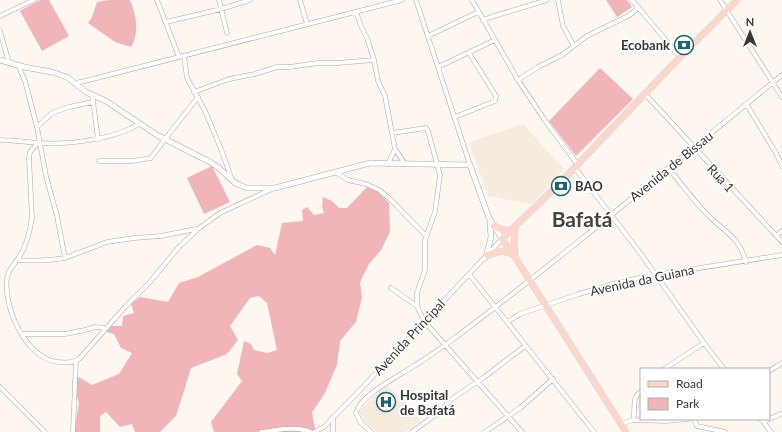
<svg xmlns="http://www.w3.org/2000/svg" width="782" height="432" font-family="Lato,sans-serif">
  <style>
    .built { fill: #f7ebdf }
    .green { fill: #f0b4b9 }
    .lines { fill: none; stroke-linecap: round; stroke-linejoin: round }
    .minor-casing { stroke: #aea8a1; stroke-width: 5 }
    .tertiary-casing { stroke: #aea8a1; stroke-width: 6 }
    .primary-casing { stroke: #d8d7d7; stroke-width: 7 }
    .minor { stroke: #fff; stroke-width: 4 }
    .tertiary { stroke: #fff; stroke-width: 5 }
    .primary { stroke: #fcd7c9; stroke-width: 6 }
    .labels { text-anchor: middle; stroke-width: 4; stroke-linejoin: round; paint-order: stroke }
    .poi-label { font-size: 13px; font-weight: bold; fill: #3a3735; stroke: #fff; text-anchor: start }
    .street-label { font-size: 13px; fill: #3a3735; stroke: #fff }
    .town-label { font-size: 21px; font-weight: bold; fill: #47423c; stroke: #fff }
  </style>
  <rect width="100%" height="100%" fill="#fef7f0"/>
  <!-- built -->
  <path class="built" d="M523,124L564,169L532,204L488,196L469,142Z
    M386,384L420,420L413,427L405,432H377L362,420L363,418L358,412Z"/>
  <!-- green -->
  <path class="green" d="M40,0H49L69,36L42,51L20,11Z
    M109,0H130C136,15 140,32 131,47L115,42L88,23L92,17L97,2Z
    M606,0H627L632,7L617,17Z
    M600,68L633,99L576,156L549,121Z
    M212,166L230,202L204,214L187,178Z
    M369,185L377,191L389,203L390,232L381,250L369,264L360,282L362,297L356,322L340,341L337,365L324,395L312,412L315,429L313,432H214L211,422L242,381L237,374L244,341L251,344L254,350L267,353L277,350L267,303L259,296L250,298L230,326L238,340L227,354L191,368L176,416L160,432H135L132,424L120,427L106,412L100,416V432H74L79,403L72,381L79,377L92,385L119,374L132,353L121,348L114,334L104,331L107,326H122L123,316L134,313L131,304L140,297L168,302L179,283L198,277L257,245L270,248L275,255L282,223L303,221L302,210L307,207L314,215L324,213L322,206L323,197L332,201L339,208H347Z"/>
  <g class="lines">
    <!-- minor casing -->
    <g class="minor-casing">
      <path id="minor" d="M157,0L179,57
        M219,0L227,33
        M300,0L307,24
        M416,0L470,165
        M472,0L518,80L544,119L578,165
        M558,0L563,26L574,46
        M632,0L680,57
        M720,0L782,97
        M356,12L361,26L367,38L374,60L378,81L385,96L395,149L405,164
        M0,16L34,0
        M483,20L491,17L547,0
        M166,22L221,9L250,0
        M0,31L9,63
        M428,36L478,12
        M184,56L187,78L205,111L221,149L232,180
        M18,65L25,81L37,127L46,176L57,216L65,258
        M438,67L495,40
        M518,80L538,67L562,55L587,36L630,15L638,8
        M75,83L85,81L402,0
        M194,92L229,79L255,74L277,67H289L318,63H337L374,60
        M92,94L98,139
        M645,94L782,242
        M747,105L776,153L782,166
        M455,117L495,101L496,96L469,53
        M37,127L52,113L69,107L93,102
        M392,133L426,128L428,131L440,175L435,212L425,240V270L417,293V306L424,321L522,432
        M0,140C14,140 26,142 40,143C68,145 115,139 139,124
        M38,143L30,152L29,158L32,217C30,232 26,248 17,260C13,266 8,270 7,278C3,307 26,359 58,362C66,363 73,363 79,359L126,306L149,283L179,247L198,229L220,213L274,188
        M99,161H133L151,158L165,139L198,97
        M388,164L395,149
        M575,168L641,254L704,343L724,369
        M668,168C682,184 694,202 709,216C725,233 739,236 746,262
        M336,172L348,180L366,184L379,190L391,200L426,236
        M777,235L782,231
        M17,260C34,261 49,261 65,258L107,242L134,238L161,236L196,229
        M469,274L594,432
        M391,288L411,302L417,306
        M507,322L520,314L579,294L613,284L643,277L782,255
        M21,334H65L85,330L95,327L107,328
        M664,369L704,343
        M769,371L782,363
        M0,387L45,432
        M694,419L697,426L725,432
        M761,419L771,432
        M633,420L666,421L688,419
        M763,422L782,413
        M621,424L633,420C636,411 631,396 641,392
        M73,432L76,361
        M261,432C278,430 295,426 311,432
        M314,432L324,427L361,389L502,239
        M333,432V417
        M371,432L361,423L356,413C360,395 399,376 414,366C429,357 442,347 456,337C568,253 674,163 782,75
        M412,432L438,413L452,399L483,378L525,346
        M485,432L520,408L553,379"/>
    </g>
    <!-- tertiary casing -->
    <g class="tertiary-casing">
      <path id="tertiary" d="M0,60L24,67L52,72L67,77L86,92L106,101L157,135L210,162L219,168L235,183L247,188H275L370,163L470,165L489,218L502,239
        M486,257L491,237L490,221"/>
    </g>
    <!-- primary casing -->
    <g class="primary-casing">
      <path id="primary" d="M494,226L500,229L511,231
        M515,227L514,243L515,255
        M487,255L502,251L513,254
        M626,432L515,257L502,239L558,185L680,57L737,0"/>
    </g>
    <!-- minor -->
    <use href="#minor" class="minor"/>
    <!-- tertiary -->
    <use href="#tertiary" class="tertiary"/>
    <!-- primary -->
    <use href="#primary" class="primary"/>
  </g>
  <!-- icons -->
  <defs>
    <g id="bank-ring" transform="scale(1)"><circle r="9.5" fill="#fff" stroke="#1b6571" stroke-width="1.5"/><path d="M-6-4H6V4H-6ZM0-2.3a2.3 2.3 0 1 0 0 4.6a2.3 2.3 0 1 0 0-4.6Z" fill="#1b6571"/></g>
    <g id="hospital-ring" transform="scale(1)"><circle r="9.5" fill="#fff" stroke="#1b6571" stroke-width="1.5"/><path d="M-5-5h3v3.5h4V-5h3V5h-3V1.5h-4V5h-3Z" fill="#1b6571"/></g>
  </defs>
  <g fill-rule="evenodd">
    <use href="#bank-ring" x="684" y="45"/>
    <use href="#bank-ring" x="561" y="186"/>
    <use href="#hospital-ring" x="386" y="402"/>
  </g>
  <g class="labels">
    <!-- poi labels -->
    <g class="poi-label">
      <text x="670" y="50" text-anchor="end">Ecobank</text>
      <text x="575" y="191">BAO</text>
      <text x="400" y="400">Hospital<tspan x="400" dy="15">de Bafatá</tspan></text>
    </g>
    <!-- street labels -->
    <g class="street-label">
      <text transform="translate(671 166) rotate(-39)" y="5">Avenida de Bissau</text>
      <text transform="translate(721 178) rotate(47)" y="5">Rua 1</text>
      <text transform="translate(642 280) rotate(-12)" y="5">Avenida da Guiana</text>
      <text transform="translate(409 337) rotate(-47)" y="5">Avenida Principal</text>
    </g>
    <!-- town labels -->
    <g class="town-label">
      <text x="582" y="227">Bafatá</text>
    </g>
  </g>
  <!-- legend -->
  <rect x="640" y="368" width="130" height="52" fill="#ffffff" stroke="#b0afae"/>
  <rect x="648" y="381" width="20" height="6" fill="#fcd7c9" stroke="#b0afae"/>
  <text x="676" y="388" font-size="12" fill="#3a3735">Road</text>
  <rect x="648" y="398" width="20" height="12" fill="#f0b4b9" stroke="#b0afae"/>
  <text x="676" y="408" font-size="12" fill="#3a3735">Park</text>
  <!-- north arrow -->
  <g transform="translate(750 32)" stroke="#ffffff" stroke-width="3" paint-order="stroke">
  <path d="M0-3L7 15L0 10L-7 15Z" fill="#3a3735"/>
  <text y="-6" font-size="11" font-weight="bold" text-anchor="middle" fill="#3a3735">N</text>
  </g>
</svg>
